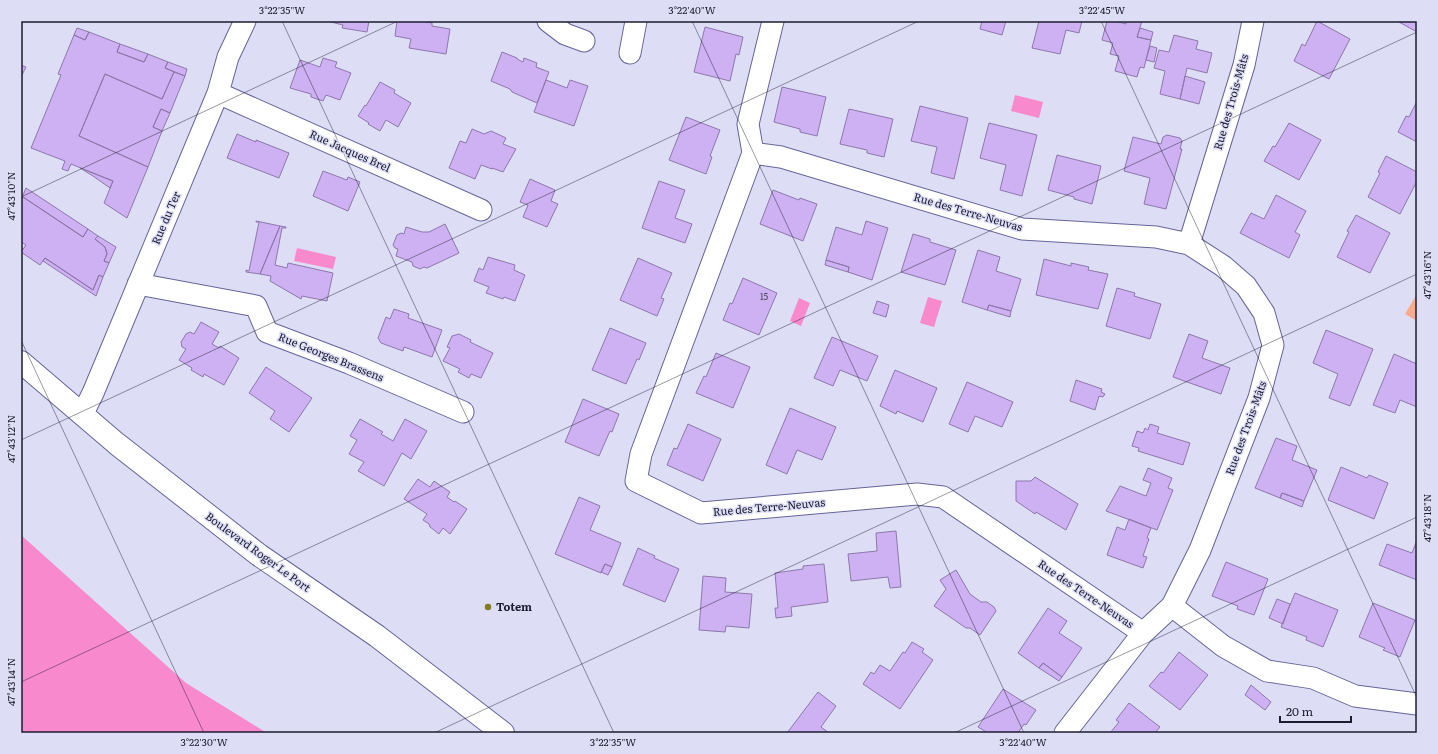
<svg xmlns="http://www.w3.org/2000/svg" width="1438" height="754" font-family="Literata,serif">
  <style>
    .green { fill: #f9ac8b }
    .water { fill: #f989cd }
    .building { fill: #cdb1f2; stroke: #8e77ab }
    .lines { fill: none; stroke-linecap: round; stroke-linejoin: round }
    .minor-casing { stroke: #656499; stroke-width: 23 }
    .tertiary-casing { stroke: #656499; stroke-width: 24 }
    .minor { stroke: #fff; stroke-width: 21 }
    .tertiary { stroke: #fff; stroke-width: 22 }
    .ticks { fill: none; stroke: #1c1c31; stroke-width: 1; stroke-opacity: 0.45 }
    .poi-dot { fill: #837b21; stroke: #dddef6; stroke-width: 1.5 }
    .labels { text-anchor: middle; stroke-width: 3; stroke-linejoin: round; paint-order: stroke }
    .number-label { font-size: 9px; fill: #484161 }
    .street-label { font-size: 11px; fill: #1c1c31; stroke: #dddef6 }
    .poi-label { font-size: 11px; font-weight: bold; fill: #1c1c31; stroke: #dddef6; text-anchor: start }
    .neatline { fill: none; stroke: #1c1c31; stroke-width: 1.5 }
    .ticks-label { font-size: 10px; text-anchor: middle; fill: #1c1c31 }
  </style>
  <rect width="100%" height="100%" fill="#dddef6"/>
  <!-- green -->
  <path class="green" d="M1417,294V321L1405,314Z"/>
  <!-- water -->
  <path class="water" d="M1015,95L1043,102L1039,118L1011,111Z
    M297,248L336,257L333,269L294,261Z
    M928,297L942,301L934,327L920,323Z
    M799,298L810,303L801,326L790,321Z
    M21,535L186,683L267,733H21Z"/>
  <!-- building -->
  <path class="building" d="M327,21H369L367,32L342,28L343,25Z
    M397,21H422L432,23V26L450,29L446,54L409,48L411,39L395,36Z
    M982,21H1006L1002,35L980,29Z
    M1039,21H1082L1079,33L1066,30L1060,54L1032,48Z
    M1107,21H1115L1126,24V21H1142L1137,37L1151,40L1144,68L1140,67L1137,77L1115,71L1119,56L1110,54L1113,43L1102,40Z
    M1317,21L1350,39L1329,79L1294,61L1302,44L1305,46Z
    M1400,21H1417V32L1399,22Z
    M705,27L743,37L739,55L736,54L730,81L694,72Z
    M77,28L89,32L85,40L74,35Z
    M1140,28L1153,32L1151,40L1137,37Z
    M89,32L120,44L117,52L144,62L148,54L168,62L165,68L174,72L162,99L105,74L79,136L148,167L127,218L104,203L113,181L71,164L68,171L62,169L65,161L31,148L61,75L58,74L74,35L85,40Z
    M1174,35L1198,41L1196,49L1212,53L1207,73L1187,68L1180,99L1160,94L1165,71L1154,68L1159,50L1169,52Z
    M120,44L148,54L144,62L117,52Z
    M1150,46L1157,48L1154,62L1146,60Z
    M502,52L517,58V59L523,62L524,58L537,63L536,67L549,72L537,103L512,92L510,89L491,81Z
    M323,58L337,62L335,67L351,73L340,100L326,95L323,101L311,97V94L290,88L300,60L320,67Z
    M168,62L187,69L185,76L165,68Z
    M21,65L26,67L21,77Z
    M174,72L185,76L170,113L161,109L153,127L162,131L148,167L79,136L105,74L162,99Z
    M1185,76L1205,82L1199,104L1180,99Z
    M546,80L567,88L570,80L588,86L574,126L534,112Z
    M380,82L395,90L394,93L411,103L398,127L386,120L380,131L368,124L369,123L358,116L365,105L366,106Z
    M782,87L826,97L817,136L800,132V129L774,122Z
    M1417,101V142L1398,132L1406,116L1409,117Z
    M920,106L968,118L954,179L931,173L937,147L911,141Z
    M161,109L170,113L162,131L153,127Z
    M849,109L893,119L884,157L867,153V150L840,144Z
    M686,117L720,130L710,156L712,157L706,174L669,160Z
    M989,123L1037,135L1022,196L1000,190L1006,165L980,158Z
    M1289,123L1321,140L1299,180L1264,161L1273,146L1275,147Z
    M472,129L484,134L491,131L506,138L503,144L516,149L503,172L492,168V169L481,165L475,179L449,168L460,141L466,143Z
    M237,134L256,142V140L289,153L279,178L227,158Z
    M1167,135L1180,138L1182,141L1180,149H1182L1166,209L1144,204L1150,178L1124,171L1133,137L1161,144L1163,137Z
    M1057,155L1101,166L1092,204L1074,199V197L1048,190Z
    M1386,156L1417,172V181L1400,214L1368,197L1380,173L1378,172Z
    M80,168L113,181L110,188L93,176Z
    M323,171L347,180L348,177L360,182L348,211L313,196Z
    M530,179L555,190L551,201L558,204L547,227L523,217L528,205L520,202Z
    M659,181L685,190L675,218L692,224L685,243L642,228Z
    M26,188L88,229L83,237L23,197L21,200Z
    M773,190L799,200L800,198L817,204L803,241L760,224Z
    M1276,195L1306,211L1295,232L1300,235L1289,258L1240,233L1251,213L1264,219Z
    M23,197L83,237L88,229L98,236L95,239L105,247L107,254L104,261L109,263L103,277L99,275L93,290L45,258L40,265L21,252L26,245L21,242V200Z
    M1356,215L1390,233L1370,273L1337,257L1349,232L1347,231Z
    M256,221L280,226L260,274L246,272V270L249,271L259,222H256Z
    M866,221L888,228L872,280L848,272L849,267L826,260L836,227L862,235Z
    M445,224L459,253L427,268L424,267L420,269L413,266L412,262L396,256L398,249L395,248L393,245L397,235L401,233L404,234L406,227L422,232H429Z
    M280,226L286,227V228H282L275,265L287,268L288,263L333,273L327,301L302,296L301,299L270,281L271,276L260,274Z
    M913,234L930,239V242L956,250L945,285L901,272Z
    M98,236L116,247L109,263L104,261L107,254L105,247L95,239Z
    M978,250L1000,257L996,271L1021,279L1011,311L989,305L987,310L962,302Z
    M488,257L515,265L514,270L525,275L515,301L504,297L503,299L486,293L489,287L474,281L479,268L483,270Z
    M45,258L93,290L99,275L103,277L96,296L43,261Z
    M638,258L672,273L661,298L664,299L657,316L620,300Z
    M1044,259L1071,266V263L1089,267L1088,270L1108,274L1098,309L1036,295Z
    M826,260L849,267L848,272L825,265Z
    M743,278L777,293L759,335L723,320L730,303L732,304Z
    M1117,288L1135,293L1134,296L1161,304L1150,339L1106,326Z
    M877,301L889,305L886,317L873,313Z
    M989,305L1011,311L1010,317L987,310Z
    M394,309L409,314L408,318L442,330L432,357L404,347L403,351L381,343L378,338L386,317L390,319Z
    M201,322L219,332L212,344L219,348L220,346L239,358L224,385L204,374L203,377L191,370L192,368L179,360L186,349L182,347L181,342L186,334L190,332L194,334Z
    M610,328L646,343L639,360L637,359L626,384L592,370Z
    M1326,330L1373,349L1350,406L1329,398L1338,374L1313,363Z
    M459,334L471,340L470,342L493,353L481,378L471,374L469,378L458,372L460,369L443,361L450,348L447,347L452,336Z
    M1189,334L1208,341L1202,358L1230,368L1221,394L1173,377Z
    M832,337L878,356L867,381L840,370L833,386L814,378Z
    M716,353L750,367L733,408L696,393L704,376L706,377Z
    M1394,354L1417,364L1416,369L1417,370V407L1400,400L1395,413L1373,405Z
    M266,367L312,398L289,432L270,419L275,411L249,393Z
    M895,370L937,388L923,422L897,411L896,414L880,406Z
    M1076,380L1102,389L1101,392L1105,394L1103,397L1099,396L1095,410L1070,401Z
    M967,382L1013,402L1002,427L975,416L968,432L949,424Z
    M583,399L619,414L612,432L610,431L599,456L565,442Z
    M790,408L836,427L822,460L797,450L787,474L766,465Z
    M360,419L383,432L381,434L393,441L405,419L427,431L411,459L402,453L384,486L358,471L364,462L349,454L357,440L350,436Z
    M688,424L721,439L703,481L667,465L674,448L677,449Z
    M1150,424L1159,427L1157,433L1190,443L1183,465L1138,451L1139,448L1132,446L1137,431L1143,433L1145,428L1148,430Z
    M1276,438L1297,446L1292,460L1317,470L1304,501L1282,493L1280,498L1255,488Z
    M1341,467L1367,478L1369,475L1388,483L1374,519L1328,500Z
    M1148,468L1172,478L1168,488L1173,490L1157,530L1106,511L1120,486L1146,496L1151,483L1143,480Z
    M1035,477L1078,504L1066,530L1036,512L1035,514L1016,501V481H1031Z
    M418,479L430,487L434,481L450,492L447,497L454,502L455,501L467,509L450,534L443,528L439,534L430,527L429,524L423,520L427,514L404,499Z
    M1282,493L1304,501L1302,507L1280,498Z
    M579,497L600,506L590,530L621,543L612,567L605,564L601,573L555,554Z
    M1129,519L1151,528L1147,538L1149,539L1143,556L1147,557L1143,568L1107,555L1117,527L1125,530Z
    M896,531L901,587L890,588L888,577L851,581L848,554L877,551L876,533Z
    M1417,540V580L1379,565L1387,544L1412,553Z
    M638,548L655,556L654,558L679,569L665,602L623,585Z
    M1226,562L1268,579L1254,615L1237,609L1238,606L1212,596Z
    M605,564L612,567L608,575L601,572Z
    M824,564L828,602L791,607L792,616L776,618L775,608H778L775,573L803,569V566Z
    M956,570L970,594L981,602H987L994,607L996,611L980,635L970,628H966L934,606L946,589L940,580Z
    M703,576L726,578L725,592L752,594L749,628L726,626L725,632L699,630Z
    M1295,593L1338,610L1323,647L1306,640L1307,637L1281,627Z
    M1277,599L1290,604L1283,624L1269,618Z
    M1373,603L1415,620L1400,657L1383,650L1385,648L1359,637Z
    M1048,608L1067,621L1059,633L1082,648L1062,677L1043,663L1039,668L1018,653Z
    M912,642L924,649L922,652L933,660L900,709L863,684L871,672L874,674L880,665L890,671L903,652L905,653Z
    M1179,652L1208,675L1180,710L1149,686L1161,672L1163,673Z
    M1043,663L1062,677L1059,681L1039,668Z
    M1251,685L1271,702L1265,710L1245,695Z
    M1003,689L1036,710L1026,725L1024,724L1018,733H988L978,727Z
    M818,692L836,706L821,727L829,733H787Z
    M1129,703L1160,727L1155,733H1110L1119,722L1116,720Z"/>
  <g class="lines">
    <!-- minor casing -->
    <g class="minor-casing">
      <path id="minor" d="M548,21L565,34L584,41
        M630,53L636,21
        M218,93L481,210
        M753,153L748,124L773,21
        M138,284L256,306L267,332L349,363L463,412
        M83,413L93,393L218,93L228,57L245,21
        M1172,606L1223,646L1267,671L1313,678L1355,696L1417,704
        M1143,633L943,497L917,494L701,513L636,481L641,454L753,153L781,157L1022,229L1156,237L1189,244
        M1065,733L1143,633L1172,606L1200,550L1259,398L1273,345L1264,313L1246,286L1223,266L1189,244L1244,65L1253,21"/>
    </g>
    <!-- tertiary casing -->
    <g class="tertiary-casing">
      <path id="tertiary" d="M21,362L117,444L259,555L377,636L503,733"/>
    </g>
    <!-- minor -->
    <use href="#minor" class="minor"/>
    <!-- tertiary -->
    <use href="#tertiary" class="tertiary"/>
  </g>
  <!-- ticks -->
  <path class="ticks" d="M282,21L614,733M692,21L1024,733M1101,21L1417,698M21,197L398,21M21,340L204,733M21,440L919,21M21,682L1417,32M434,733L1417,274M954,733L1417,517"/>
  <!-- markers -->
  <circle class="poi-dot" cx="488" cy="607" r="4"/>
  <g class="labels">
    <!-- number labels -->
    <g class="number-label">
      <text x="764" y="300">15</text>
    </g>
    <!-- street labels -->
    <g class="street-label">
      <text transform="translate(1231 102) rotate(-74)" y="4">Rue des Trois-Mâts</text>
      <text transform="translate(350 151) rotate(24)" y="4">Rue Jacques Brel</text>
      <text transform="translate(968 212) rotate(16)" y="4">Rue des Terre-Neuvas</text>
      <text transform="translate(166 218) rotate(-67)" y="4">Rue du Ter</text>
      <text transform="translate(331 357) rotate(22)" y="4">Rue Georges Brassens</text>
      <text transform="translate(1246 428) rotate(-70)" y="4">Rue des Trois-Mâts</text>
      <text transform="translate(769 507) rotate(-5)" y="4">Rue des Terre-Neuvas</text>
      <text transform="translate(258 552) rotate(36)" y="4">Boulevard Roger Le Port</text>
      <text transform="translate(1086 594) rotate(34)" y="4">Rue des Terre-Neuvas</text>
    </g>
    <!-- poi labels -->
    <g class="poi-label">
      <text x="496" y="611">Totem</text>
    </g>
  </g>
  <!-- border -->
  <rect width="1438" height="754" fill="none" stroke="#dddef6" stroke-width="44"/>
  <!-- scale -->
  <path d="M1280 716v6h71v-6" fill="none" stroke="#1c1c31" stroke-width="2"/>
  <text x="1286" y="716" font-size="12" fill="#1c1c31" stroke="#dddef6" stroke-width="3" paint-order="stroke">20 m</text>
  <rect x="22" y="22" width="1394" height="710" class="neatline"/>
  <g class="ticks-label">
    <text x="282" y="14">3°22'35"W</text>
    <text x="692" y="14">3°22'40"W</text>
    <text x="1102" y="14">3°22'45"W</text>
    <text transform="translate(11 196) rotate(-90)" y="4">47°43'10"N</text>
    <text transform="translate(1427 275) rotate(-90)" y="4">47°43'16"N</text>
    <text transform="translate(11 439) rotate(-90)" y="4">47°43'12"N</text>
    <text transform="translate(1427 518) rotate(-90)" y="4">47°43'18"N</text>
    <text transform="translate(11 682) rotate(-90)" y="4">47°43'14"N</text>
    <text x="204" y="746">3°22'30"W</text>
    <text x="613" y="746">3°22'35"W</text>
    <text x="1023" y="746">3°22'40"W</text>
  </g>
</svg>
